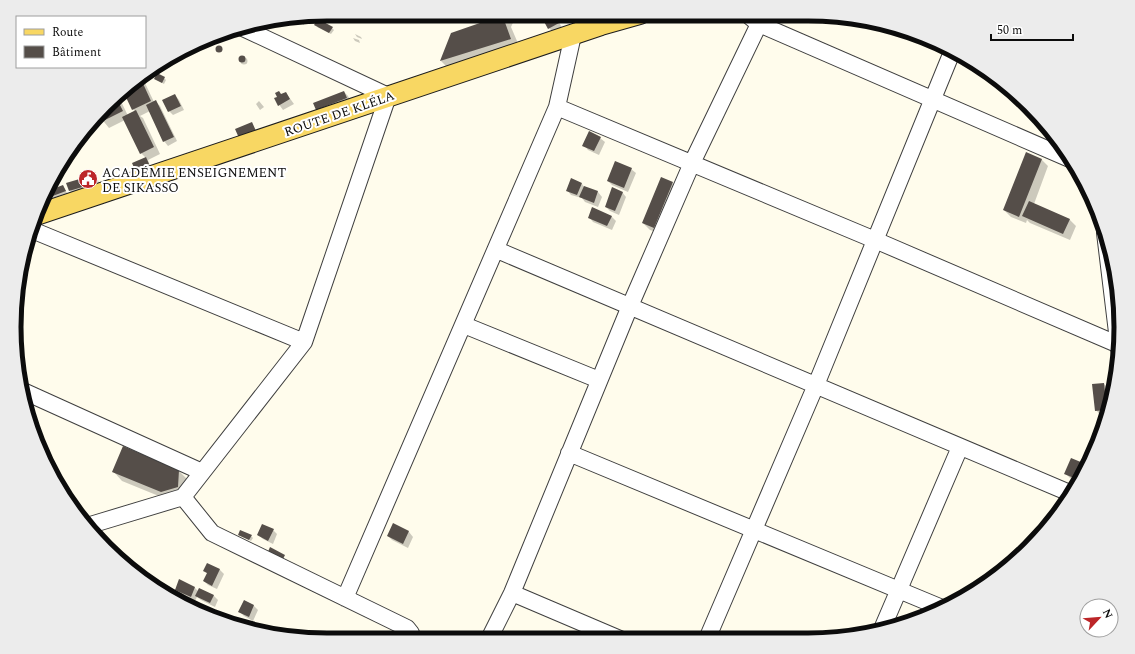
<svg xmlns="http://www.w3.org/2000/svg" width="1135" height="654" font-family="Spectral,serif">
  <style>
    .shadow { fill: #0003 }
    .building { fill: #554e49 }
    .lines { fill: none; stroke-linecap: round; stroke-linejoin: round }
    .minor-casing { stroke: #3f3f3f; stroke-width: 18 }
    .major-casing { stroke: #1d1d1d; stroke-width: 22 }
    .minor { stroke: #fff; stroke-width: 16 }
    .major { stroke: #f8d763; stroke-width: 20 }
    .labels { text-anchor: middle; stroke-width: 4; stroke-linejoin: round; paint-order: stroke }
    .street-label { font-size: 13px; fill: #0c0c0c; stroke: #fff }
    .poi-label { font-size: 13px; fill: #0c0c0c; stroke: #fff; text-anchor: start }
    .rim { fill: none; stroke: #0c0c0c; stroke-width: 5 }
  </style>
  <rect width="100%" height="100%" fill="#fffcec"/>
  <!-- shadow -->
  <path class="shadow" d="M324,14H337L334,22L326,18L324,16Z
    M399,14H416L412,21Z
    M495,14H517L511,27L520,48L450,70L441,61L498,18Z
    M541,14H555L562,28L553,32L549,28Z
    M309,17L307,20L303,18Z
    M298,19L296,24L289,20Z
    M300,20L304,22V25L300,22Z
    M317,27L332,28L334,30L331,34Z
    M355,34L361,37L362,39L357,37Z
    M353,38L359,40L360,43L355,41Z
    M218,47H220L223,50L217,52V48Z
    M240.5 61a3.5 3.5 0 1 1 7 0a3.5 3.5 0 1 1-7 0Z
    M139,77L145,83L154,102H156L160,106L177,141L168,146L164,141L150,111L140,116L143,118L160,154L148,160L150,166L138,171L136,169L146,158L141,153L125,120L109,128L100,117L119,97L128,116L135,112L133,109L124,92Z
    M164,78L166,80L164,84L155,79Z
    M344,92L348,96L351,102L321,114L317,110Z
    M286,93L294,104L283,110L275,99Z
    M175,95L179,100L184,110L173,115L169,111Z
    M259,101L264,107L260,110L256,104Z
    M600,138L605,142L599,155L588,150L584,145Z
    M1041,159L1048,166L1034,204L1069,219L1076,226L1070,240L1030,223L1027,220L1026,223L1011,217L1004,210Z
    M631,169L636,173L628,192L612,185L608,181Z
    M93,176L98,180L100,187L74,195L70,191Z
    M673,183L679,190L661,234L650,230L643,223Z
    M582,184L585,188L598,192L602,197L598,207L585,202L582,198L571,195L567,190Z
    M63,186L67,193L53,198L49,191Z
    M622,192L626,197L619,215L610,211L606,207Z
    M593,208L612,217L616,221L612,230L593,222L589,217Z
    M1104,384L1108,388L1110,405L1107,414L1100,415L1096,410Z
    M1087,466L1079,482L1070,478L1066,474Z
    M178,470L188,480L171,501L122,481L113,471Z
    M393,525L409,532L413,537L408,548L392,540L388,536Z
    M273,530L277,534L273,544L263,539L258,535Z
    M239,535L251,536L253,538L251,541Z
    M208,564L220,570L224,574L217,589L208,585L204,581L208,574L205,571Z
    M180,581L195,588L199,592L200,589L214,596L218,600L215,607L201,600L197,597L195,601L180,594L176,589Z
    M244,602L254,606L258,610L253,621L244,616L240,612Z"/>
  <!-- building -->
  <path class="building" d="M327,14H335L331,21L322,16L323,15Z
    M497,14H504L503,17L511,39L440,61L451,33L500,16Z
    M540,14H554L559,23L548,29Z
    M318,19L333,27L329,33L314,25Z
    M215.5 49a3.5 3.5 0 1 1 7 0a3.5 3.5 0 1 1-7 0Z
    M238.5 59a3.5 3.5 0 1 1 7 0a3.5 3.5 0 1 1-7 0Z
    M157,73L165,77L162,83L154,79Z
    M140,77L151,101L132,110L124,93Z
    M279,91L281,94L286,92L290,99L278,106L274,98L277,97L275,93Z
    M344,91L347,98L316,110L313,103Z
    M175,94L181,106L168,112L162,100Z
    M117,99L123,111L101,122L100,118Z
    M156,100L174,137L163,142L146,105Z
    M136,110L154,147L140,154L122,117Z
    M252,122L256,131L239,138L235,129Z
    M589,131L601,137L594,151L582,146Z
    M1026,152L1042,159L1019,217L1003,210Z
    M146,157L149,164L135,170L132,163Z
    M615,161L632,168L624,188L607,181Z
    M93,175L96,183L69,191L66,183Z
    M661,177L673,182L654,228L642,223Z
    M571,178L582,183L577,195L566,191Z
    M63,185L66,191L50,197L49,193L50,190Z
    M584,186L598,191L594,203L579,197Z
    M612,187L623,192L615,211L605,207Z
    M1029,201L1070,219L1063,234L1022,216Z
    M592,207L612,216L607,226L588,218Z
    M1104,383L1107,410L1095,411L1092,384Z
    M123,446L179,470L178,487L161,492L112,472Z
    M1071,458L1088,465L1079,480L1064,474Z
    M393,523L409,531L403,544L387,536Z
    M262,524L274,529L268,541L257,535Z
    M240,530L252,535L249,540L238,535Z
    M270,547L285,555L282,561L267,554Z
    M207,563L220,569L212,586L203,581L207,573L203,571Z
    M179,579L195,587L191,597L175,590Z
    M199,588L214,595L210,603L195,596Z
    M244,600L254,605L249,617L238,612Z"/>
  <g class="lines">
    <!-- minor casing -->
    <g class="minor-casing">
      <path id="minor" d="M748,15L759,24L1072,160
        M557,107L875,240L1119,345
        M32,230L304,342
        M1105,233L1119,349
        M497,250L1072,494
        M464,325L599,380
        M23,391L202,472
        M569,453L942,608
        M183,497L212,533L407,628L411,633L410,639
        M87,526L183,497L304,342L388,96L243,28
        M512,593L620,639
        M345,598L557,107L573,35
        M882,629L960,447
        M489,639L512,593L630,306L692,163L759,24L761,15
        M707,639L816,385L952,52"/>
    </g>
    <!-- major casing -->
    <g class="major-casing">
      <path id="major" d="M39,214L601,25L640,14"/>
    </g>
    <!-- minor -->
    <use href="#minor" class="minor"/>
    <!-- major -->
    <use href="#major" class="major"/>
  </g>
  <!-- icons -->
  <defs>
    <g id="civic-disc" transform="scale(1)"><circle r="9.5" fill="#bc2528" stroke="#fff"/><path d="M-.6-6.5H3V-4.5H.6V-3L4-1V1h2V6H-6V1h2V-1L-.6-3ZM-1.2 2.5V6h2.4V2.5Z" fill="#fff"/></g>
  </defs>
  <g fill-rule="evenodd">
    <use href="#civic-disc" x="88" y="179"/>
  </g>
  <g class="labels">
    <!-- street labels -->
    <g class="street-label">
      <text transform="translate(339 113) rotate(-19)" y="5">ROUTE DE KLÉLA</text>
    </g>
    <!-- poi labels -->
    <g class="poi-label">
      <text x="102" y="177">ACADÉMIE ENSEIGNEMENT<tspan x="102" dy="15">DE SIKASSO</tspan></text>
    </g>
  </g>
  <!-- crop -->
  <path d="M0 0H1135V654H0ZM327 21H808A306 306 0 0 1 1114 327V327A306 306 0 0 1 808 633H327A306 306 0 0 1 21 327V327A306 306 0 0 1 327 21Z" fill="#ececec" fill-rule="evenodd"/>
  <path class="rim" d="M327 21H808A306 306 0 0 1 1114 327V327A306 306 0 0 1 808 633H327A306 306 0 0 1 21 327V327A306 306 0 0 1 327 21Z"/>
  <!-- legend -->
  <rect x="16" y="16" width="130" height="52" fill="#ffffff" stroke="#9e9e9e"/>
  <rect x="24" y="29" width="20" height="6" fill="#f8d763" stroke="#9e9e9e"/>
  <text x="52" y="36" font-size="12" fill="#0c0c0c">Route</text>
  <rect x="24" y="46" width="20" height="12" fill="#554e49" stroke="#9e9e9e"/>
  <text x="52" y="56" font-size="12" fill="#0c0c0c">Bâtiment</text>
  <!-- north arrow -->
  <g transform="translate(1099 618) rotate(64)"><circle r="19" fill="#ffffff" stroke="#9e9e9e"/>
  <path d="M0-3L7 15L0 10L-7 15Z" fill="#bc2528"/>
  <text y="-6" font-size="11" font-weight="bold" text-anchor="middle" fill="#0c0c0c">N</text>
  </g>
  <!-- scale -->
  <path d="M991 34v6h82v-6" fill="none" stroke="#0c0c0c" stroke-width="2"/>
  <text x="997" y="34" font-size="12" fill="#0c0c0c" stroke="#ffffff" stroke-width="3" paint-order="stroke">50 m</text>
</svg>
